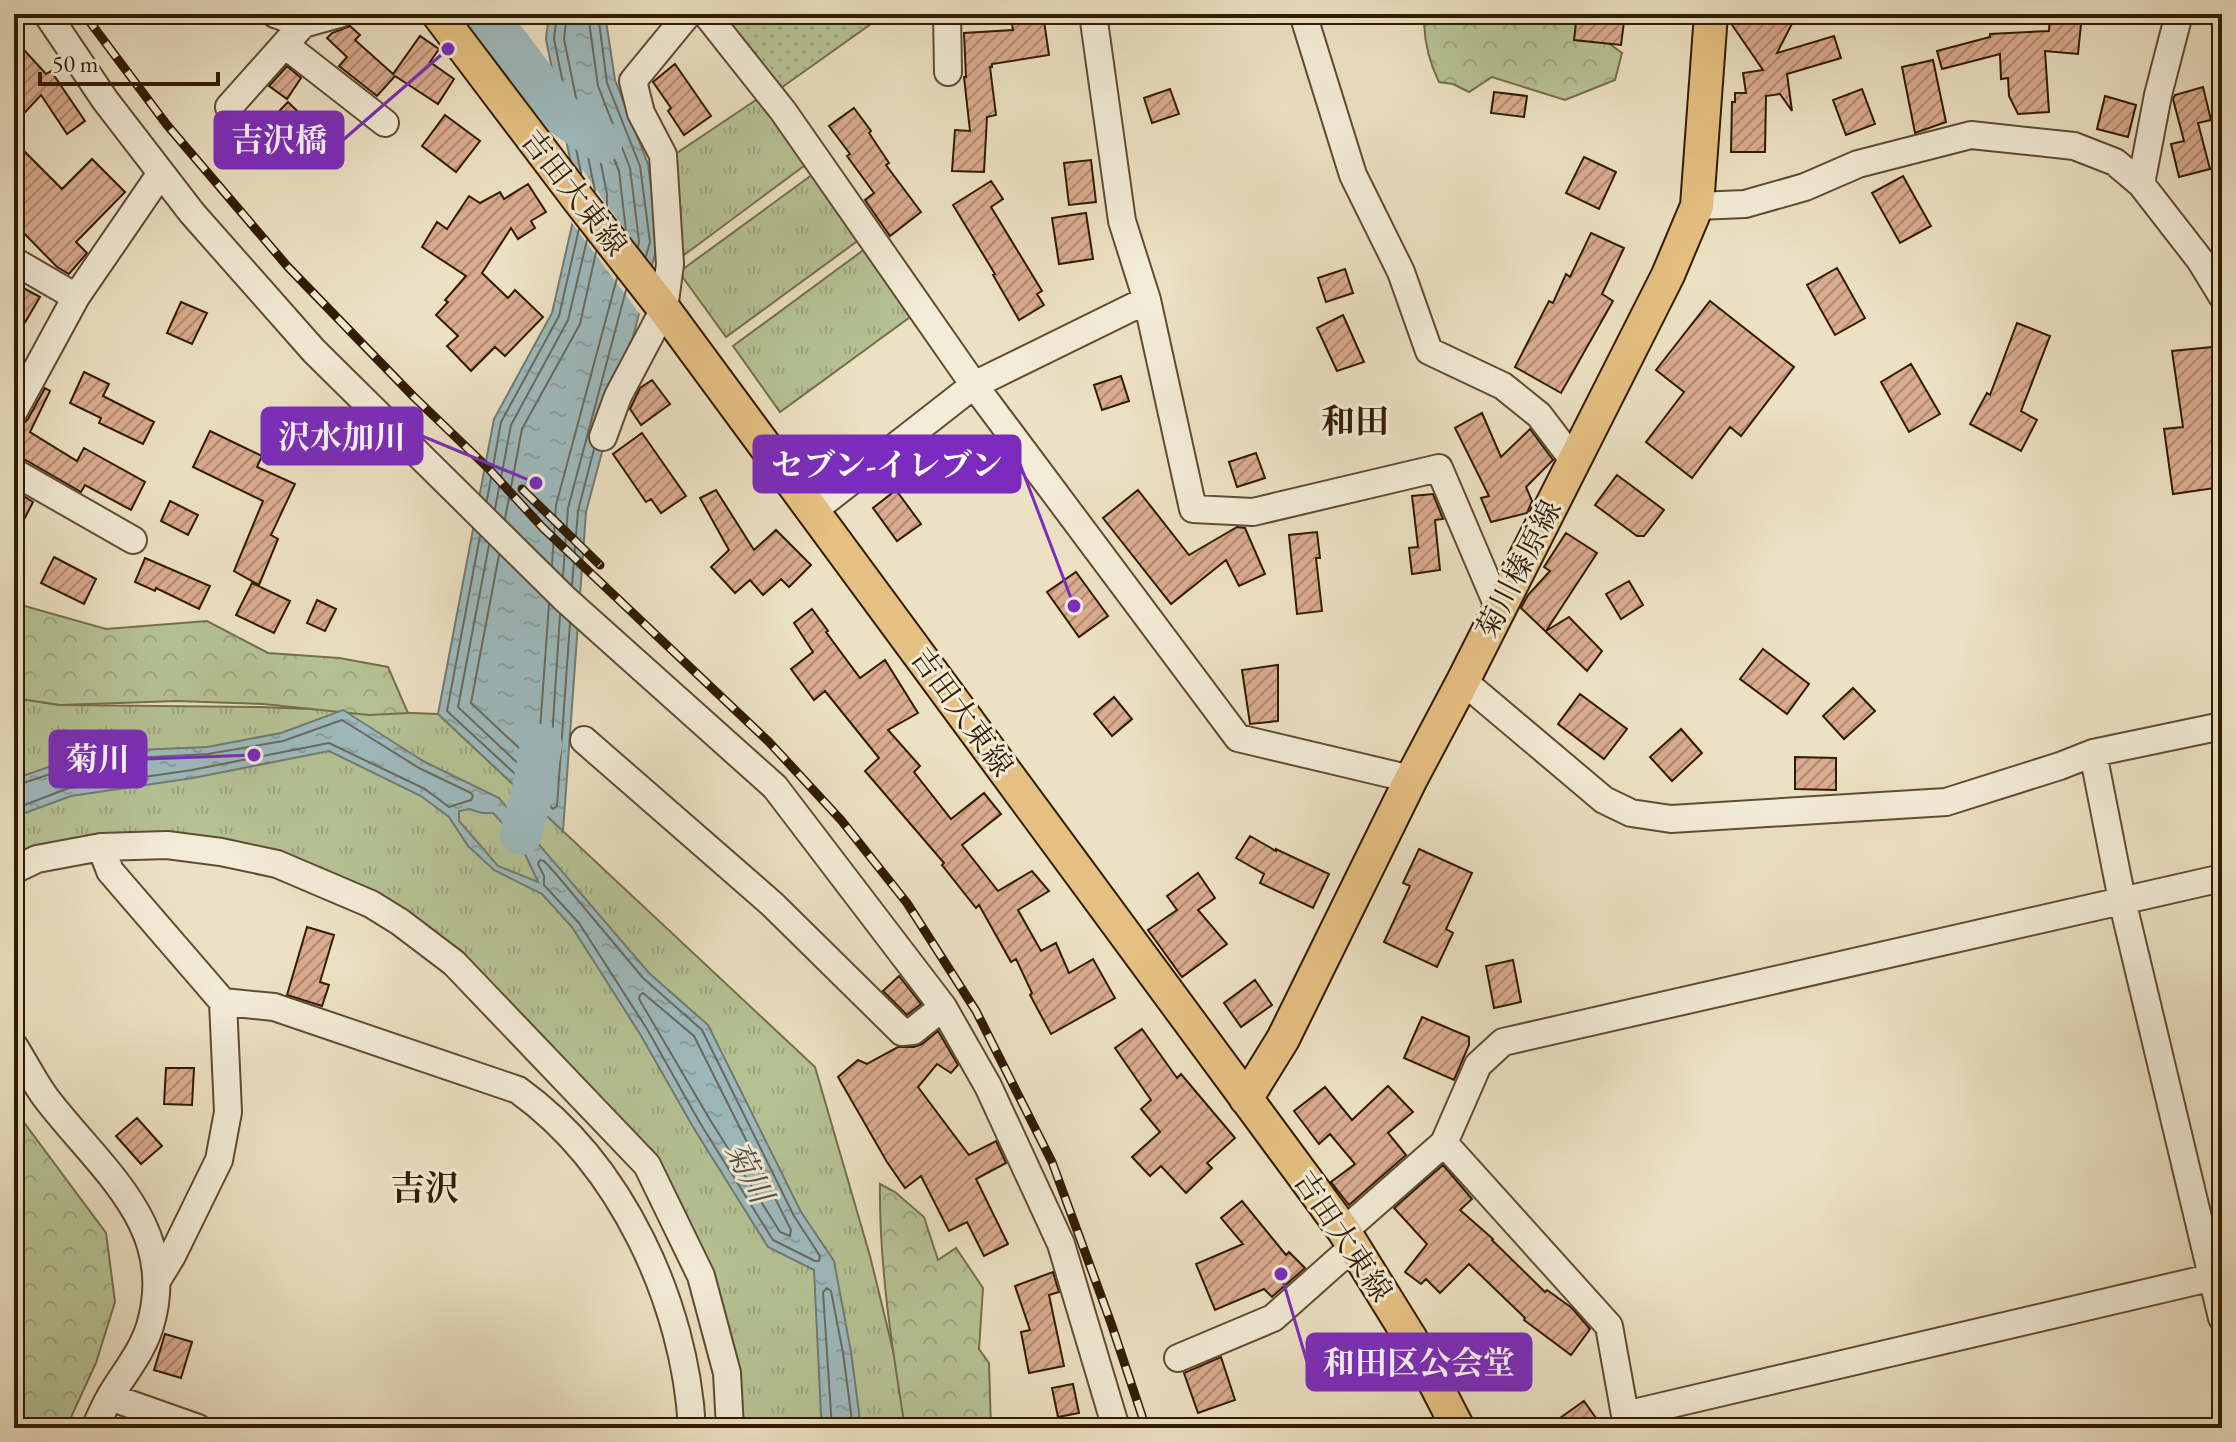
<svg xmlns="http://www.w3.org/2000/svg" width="2236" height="1442" font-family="'EB Garamond','Noto Serif JP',serif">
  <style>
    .grass { fill: url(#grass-tufts); stroke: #746f4b; stroke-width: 2 }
    .forest { fill: url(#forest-crowns); stroke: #746f4b; stroke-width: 2 }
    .garden { fill: url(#garden-dots); stroke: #746f4b; stroke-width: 2 }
    .water { fill: url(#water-ripples); stroke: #727b73; stroke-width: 2; fill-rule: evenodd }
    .pier { fill: #ece1c3 }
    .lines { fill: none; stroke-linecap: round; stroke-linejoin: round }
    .shore { stroke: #686b60; stroke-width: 2 }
    .river { stroke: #9ebbbf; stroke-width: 42 }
    .building { fill: url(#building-hatch); stroke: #311b01; stroke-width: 2 }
    .minor-casing { stroke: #604c32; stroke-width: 30 }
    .major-casing { stroke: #311b01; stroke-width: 36 }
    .minor { stroke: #f3ecd8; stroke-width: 26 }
    .major { stroke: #e6c082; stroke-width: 32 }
    .rail-casing { stroke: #311b01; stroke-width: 9 }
    .rail { stroke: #f3ecd8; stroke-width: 6; stroke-dasharray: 18; stroke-linecap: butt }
    .labels { text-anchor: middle; stroke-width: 6; stroke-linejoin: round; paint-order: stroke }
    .street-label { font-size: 30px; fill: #311b01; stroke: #f3ecd8 }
    .water-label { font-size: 32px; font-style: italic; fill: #575344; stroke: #f3ecd8 }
    .quarter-label { font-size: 34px; font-weight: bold; fill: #311b01; stroke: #f3ecd8 }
    .leader { fill: none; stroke: #7b2cbf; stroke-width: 3 }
    .callout-dot { fill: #7b2cbf; stroke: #f3ecd8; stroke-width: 3 }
    .callout { fill: #7b2cbf; stroke: #7b2cbf; stroke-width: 3 }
    .callout-label { font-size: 32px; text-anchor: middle; font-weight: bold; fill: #fff }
  </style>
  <defs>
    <pattern id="grass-tufts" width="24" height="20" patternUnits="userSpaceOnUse" patternTransform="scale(2)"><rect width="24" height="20" fill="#b6c395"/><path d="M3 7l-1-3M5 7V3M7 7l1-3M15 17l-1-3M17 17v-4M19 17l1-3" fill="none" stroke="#9da77f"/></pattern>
    <pattern id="forest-crowns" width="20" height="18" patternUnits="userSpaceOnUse" patternTransform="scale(2)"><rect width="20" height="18" fill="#b6c395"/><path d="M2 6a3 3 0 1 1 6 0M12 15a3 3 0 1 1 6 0" fill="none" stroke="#9da77f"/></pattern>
    <pattern id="garden-dots" width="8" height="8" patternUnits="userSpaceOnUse" patternTransform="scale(2)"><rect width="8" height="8" fill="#b6c395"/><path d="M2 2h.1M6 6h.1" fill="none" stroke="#9da77f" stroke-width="1.8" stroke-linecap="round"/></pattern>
    <pattern id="water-ripples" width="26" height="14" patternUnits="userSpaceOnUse" patternTransform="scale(2)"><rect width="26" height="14" fill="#9ebbbf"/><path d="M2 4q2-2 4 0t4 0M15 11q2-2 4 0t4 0" fill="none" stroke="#89a0a2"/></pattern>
    <pattern id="building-hatch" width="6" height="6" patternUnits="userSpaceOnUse" patternTransform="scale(2)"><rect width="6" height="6" fill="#daab8f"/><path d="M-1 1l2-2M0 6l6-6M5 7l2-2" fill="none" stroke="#b18a72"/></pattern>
  </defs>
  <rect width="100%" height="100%" fill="#ece1c3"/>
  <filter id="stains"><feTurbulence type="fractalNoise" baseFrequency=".0025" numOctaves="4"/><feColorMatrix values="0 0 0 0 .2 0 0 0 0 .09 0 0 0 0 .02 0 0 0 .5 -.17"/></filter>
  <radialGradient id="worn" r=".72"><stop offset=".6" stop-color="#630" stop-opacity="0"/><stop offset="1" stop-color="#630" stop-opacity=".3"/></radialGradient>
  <!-- grass -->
  <path class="grass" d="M765,94L812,160L684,255L668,159Z
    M820,169L867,234L726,337L679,272Z
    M873,243L921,309L780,412L733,346Z
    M14,698L60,705L260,707L438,714L815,1067L870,1256L912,1428H727V1373L638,1142L366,894L195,849L93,848L14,878Z"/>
  <!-- forest -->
  <path class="forest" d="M1463,14H1580L1581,23L1622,53L1615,80L1565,100L1492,77L1469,92L1453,84L1439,82C1429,62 1425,45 1424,23L1433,17H1462Z
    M14,603L106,629L207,621L268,653L339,658L388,667L408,713L369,715L263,704L177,701L60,705L14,698Z
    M14,1109L106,1233L115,1302L96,1363L66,1428H14Z
    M880,1184L895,1192L924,1217L938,1260L956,1248L983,1288L979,1349L989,1363L991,1428H905C892,1347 879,1266 880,1184Z"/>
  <!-- garden -->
  <path class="garden" d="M710,14H885L774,93Z"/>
  <!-- water -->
  <path class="water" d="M549,14H605L615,80L648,164L658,243L586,512L563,831L438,714L494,419L552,313L578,199L546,39Z
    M343,710L423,761L499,798L649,973L708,1025L801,1212L834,1261L851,1352L861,1428H824L821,1414L814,1270L768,1247L693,1127L640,1034L572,927L542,894L494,870L468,846L449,817L421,796L329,751L193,778L71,796L14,817V779L92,752L207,747L281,733ZM469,809L482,813H493L519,841L538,882L498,866L459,821V811Z"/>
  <!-- pier -->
  <path class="pier" d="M583,169L584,172L604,201L653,267H655L642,317L569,219L573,201L578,199Z"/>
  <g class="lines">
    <!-- shore -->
    <path class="shore" d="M557,14L554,39L581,173
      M567,14L564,39L595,191
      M588,14L598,86L630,168L639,241L638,247
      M598,14L607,83L640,166L650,242L646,256
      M607,207V194L595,134L599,130L603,132L619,171L626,231
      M487,500L501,422L559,316L579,229
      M495,509L511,425L568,320L587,240
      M505,519L522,429L580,324L596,252
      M480,536L447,711L553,809L557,806L570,623
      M489,545L458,707L544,788L549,784L560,615
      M499,555L471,703L534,762L538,758L549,604
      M552,565L556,505L617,278
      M563,576L568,508L626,290
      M572,585L578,511L594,449
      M14,786L93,760L208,754L283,741L342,720L419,768L471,793L473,796L471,800L449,807L425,789L329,743L192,770L69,788L14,809
      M540,860L544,861L556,874L643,978L702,1030L794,1216L820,1256L819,1261H815L773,1240L700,1123L647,1029L579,923L544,885V876L538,864Z
      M643,993L694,1036L791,1230L790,1236L780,1232L709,1118L639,999L640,995Z
      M832,1428L823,1292L827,1288L831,1291L843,1353L853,1428"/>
    <!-- river -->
    <path class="river" d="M486,14L561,114L602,142
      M521,834L533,789L541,745"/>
  </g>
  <!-- building -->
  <path class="building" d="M1034,14H1043L1049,55L992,64V67H990L996,115L987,117L984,172L952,171L955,130L970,131L964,77H966L964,33L1013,30L1011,17Z
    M1577,14H1625L1621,45L1574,40Z
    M1730,14H1797L1777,53L1834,36L1841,58L1787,74L1792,111L1780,94L1766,96L1765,152H1731L1732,102H1735V93H1746L1743,73L1763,70L1730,22Z
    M2050,14H2082L2078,54L2045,51L2049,112L2018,114L2009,96L2008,78L2001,79L2000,54L1942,69L1937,51L1990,37V34L2049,31Z
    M350,26L360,35L355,40L393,74L420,36L439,49L430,62L454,79L438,104L395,76L377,96L339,66L347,57L327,38L332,33Z
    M14,39L46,74L51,71L85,121L67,134L41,95L14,124Z
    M1933,60L1946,122L1915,133L1902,67Z
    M675,64L711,116L684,135L668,111L671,108L653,82Z
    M287,66L301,78L287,99L269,86Z
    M2203,87L2211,120L2198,123L2210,169L2179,177L2171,144L2184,141L2173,99L2175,95Z
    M1170,89L1179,114L1152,123L1144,98Z
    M1862,89L1875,124L1846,135L1833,100Z
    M1494,92L1527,96L1524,117L1491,113Z
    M2105,96L2136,105L2128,137L2097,129Z
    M288,102L322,135L295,162L262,129Z
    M854,108L871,131L869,133L889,163L886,165L921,212L890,236L865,200L874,193L847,156L850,154L829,126Z
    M445,115L480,141L456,172L422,146Z
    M14,141L62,189L92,159L125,192L76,242L87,253L69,274L57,267L14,223Z
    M1584,157L1616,172L1599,209L1566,193Z
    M1091,160L1096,202L1069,205L1064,163Z
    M1903,176L1931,226L1900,243L1872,193Z
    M991,181L1003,199L991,207L1042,291L1037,294L1044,305L1019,320L993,275L995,274L953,205Z
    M528,184L546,212L531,221L535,228L518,239L511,228L482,273L508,298L515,290L543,317L505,356L495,347L471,371L447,346L458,336L436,315L448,302L445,300L466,276L422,247L437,222L447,229L469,196L480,203L500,192L504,199Z
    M1086,213L1093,259L1059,264L1052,218Z
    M1591,233L1624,248L1602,294L1613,301L1561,393L1515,367L1549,301L1553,303L1566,274L1570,277Z
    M1837,268L1865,318L1835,335L1807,285Z
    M1345,269L1353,293L1326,302L1318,278Z
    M14,283L40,297L14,341Z
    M1710,301L1794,367L1741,436L1730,427L1692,478L1646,442L1684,392L1656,370Z
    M181,302L207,313L192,344L167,333Z
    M1343,315L1364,362L1337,371L1317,328Z
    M2017,323L2050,336L2021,411L2037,420L2021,451L1970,424L1987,393L1990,395Z
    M2222,346V487L2173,494L2164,429L2183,427L2172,351Z
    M1911,364L1940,414L1909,432L1881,382Z
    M84,372L109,384L103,396L154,422L143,444L99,423L101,418L70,403Z
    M1121,376L1129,401L1102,410L1094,385Z
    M652,380L670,404L641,425L630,409L640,388Z
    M45,388L50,391L30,432L77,461L84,448L145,482L131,510L85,485L81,492L22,458L14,456V427L22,425L28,419Z
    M1482,413L1501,457L1530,429L1553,460L1526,487L1532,501L1527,513L1491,522L1481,498L1489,496L1455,428Z
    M210,431L262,456L257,467L295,484L271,535L278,539L259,585L234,571L263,501L193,467Z
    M642,433L686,496L661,513L651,499L646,502L613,454Z
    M1256,453L1265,478L1237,487L1229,462Z
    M1617,475L1664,510L1644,536H1637L1595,505Z
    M14,490L33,502L14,539Z
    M716,490L754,550L776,530L811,565L789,587L781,579L763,595L750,580L735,593L711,567L729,550L700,498Z
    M896,490L921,524L897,541L873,508Z
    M1138,490L1189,555L1237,527L1245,528L1265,574L1239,586L1226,560L1171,604L1103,518Z
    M1433,494L1443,519L1435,520L1440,570L1412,574L1409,548L1418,547L1412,496Z
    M170,501L198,515L188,535L161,521Z
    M1317,532L1320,558H1316L1322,611L1297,614L1289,535Z
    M1566,533L1597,553L1546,631L1569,617L1602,651L1587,671L1521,608L1528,595L1550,571L1544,567Z
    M54,557L96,579L84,604L41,583Z
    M145,558L210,586L199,609L156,588L155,591L135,582Z
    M1076,572L1108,616L1079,637L1047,592Z
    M1629,581L1643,605L1621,619L1606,594Z
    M252,583L290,601L274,633L236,615Z
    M317,600L336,609L325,631L307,623Z
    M812,609L828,631L826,632L860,678L885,660L918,713L888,730L920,766L914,772L951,819L984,793L1001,814L962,845L998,891L1032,871L1049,891L1018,910L1041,951L1056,943L1069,973L1093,959L1115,998L1051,1034L1030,995L1032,993L1016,959L1011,962L979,905L976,908L942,865L944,863L865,771L879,758L825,691L814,700L791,669L813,652L794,623Z
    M1763,649L1809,684L1787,714L1740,679Z
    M1278,665V721L1250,724L1242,670Z
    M1853,688L1875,711L1844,739L1823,716Z
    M1580,694L1627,729L1604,759L1558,724Z
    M1114,697L1132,719L1112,736L1094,714Z
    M1681,729L1702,753L1672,781L1650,757Z
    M1795,757L1836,758V790L1795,789Z
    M1250,836L1276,851V849L1329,874L1313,908L1260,883L1264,874L1236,858Z
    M1419,849L1472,873L1446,929L1453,933L1437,967L1384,942L1410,886L1403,883Z
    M1198,873L1215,898L1198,910L1227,944L1182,977L1148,930L1177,910L1167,896Z
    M307,927L334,935L320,982L329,985L322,1006L287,995Z
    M1513,960L1521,1002L1494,1008L1486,966Z
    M899,976L921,1004L907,1015L883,991Z
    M1255,980L1272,1005L1241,1027L1224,1003Z
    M1422,1017L1469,1037V1045L1454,1080L1404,1058Z
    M1142,1029L1177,1078L1181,1074L1235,1138L1207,1163L1212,1168L1186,1193L1161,1166L1150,1176L1132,1157L1160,1132L1141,1109L1151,1100L1115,1048Z
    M938,1031L958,1065L951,1073L937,1064L918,1087L969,1155L996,1141L1006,1163L976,1179L1008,1244L984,1256L967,1222L949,1231L921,1176L905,1188L887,1162L838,1077L858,1060L867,1064L898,1047H914L922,1044Z
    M166,1068H194L192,1105L164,1104Z
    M1388,1086L1413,1112L1388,1133L1406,1155L1349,1205L1331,1182L1355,1164L1330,1134L1319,1144L1294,1111L1325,1087L1352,1120Z
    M137,1118L162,1146L141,1164L116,1136Z
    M1443,1165L1472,1199L1460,1210L1493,1239L1492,1240L1545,1292L1547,1290L1572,1308L1590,1329L1571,1355L1524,1320L1525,1318L1469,1264L1440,1293L1426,1279L1421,1284L1405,1272L1427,1244L1394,1208Z
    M1242,1201L1286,1255L1289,1252L1305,1268L1272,1297L1264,1289L1215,1310L1196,1264L1243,1244L1221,1218Z
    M1053,1272L1059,1292L1049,1295L1064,1366L1029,1373L1021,1332L1030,1330L1015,1286Z
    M165,1334L192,1342L181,1378L154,1370Z
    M1221,1357L1235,1400L1198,1413L1184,1373Z
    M1073,1384L1079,1413L1058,1417L1052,1388Z
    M1584,1401L1603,1428H1546Z"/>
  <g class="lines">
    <!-- minor casing -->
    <g class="minor-casing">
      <path id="minor" d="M47,14L105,100L192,213L314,351L565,599L775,787L943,1007L988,1086L1061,1244L1116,1428
        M706,14L783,111L974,385L1238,738L1411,779
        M947,14L948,72
        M1093,14L1122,221L1147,300L1193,509L1253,512L1439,468L1499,609
        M1303,14L1353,175L1401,272L1429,351L1503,386L1539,415L1574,461
        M303,24L339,14
        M285,45L385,123
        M229,107L303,24L275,14
        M2141,184L2158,95L2179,14
        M1697,206L1745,204L1805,187L1858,164L1971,135L2074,146L2115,162L2141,184L2200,260L2222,296
        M14,261L76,297
        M14,411L76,297L161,173
        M603,437L618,396L664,309L670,264L663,155L641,113L633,81L688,14
        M14,472L133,540
        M814,510L974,385L1147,300
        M1463,681L1604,800L1631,813L1671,819L1946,802L2060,766L2093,753L2222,726
        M584,740L772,904L902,1032L913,1031L943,1007
        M2093,753L2122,900L2222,1318
        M101,847L167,845L221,852L277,864L371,904L400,922L454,963L647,1165L701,1276L727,1373L730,1428
        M14,870L37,859L101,847L110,871L223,1002L228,1112L219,1160L172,1256L158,1279
        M223,1002L274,1007L518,1090C621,1164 685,1302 692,1428
        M14,1046C25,1063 34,1082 46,1098C100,1169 180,1226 150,1326C142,1352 125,1372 111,1395C105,1405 100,1417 95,1428
        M1444,1143L1609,1326L1625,1415L1635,1428
        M1344,1231L1444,1143L1478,1065L1503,1042L2222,878
        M1178,1358L1273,1318L1354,1246
        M110,1397L198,1428
        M1625,1415L2222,1275"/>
    </g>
    <!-- major casing -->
    <g class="major-casing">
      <path id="major" d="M438,14L578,199L664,309L1344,1231L1419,1352L1458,1428
        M1246,1099L1283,1039L1411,779L1463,681L1668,275L1697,206L1711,14"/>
    </g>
    <!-- minor -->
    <use href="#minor" class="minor"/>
    <!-- major -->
    <use href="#major" class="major"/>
    <!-- rail casing -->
    <g class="rail-casing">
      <path id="rail" d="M84,14L167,125L288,267L413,396L488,468L543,528L769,742L841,820L907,903L976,1011L1052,1162L1111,1323L1146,1428
        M522,489L600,565"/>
    </g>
    <!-- rail -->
    <use href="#rail" class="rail"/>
  </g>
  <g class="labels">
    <!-- street labels -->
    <g class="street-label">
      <text transform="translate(574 193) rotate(52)" y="10">吉田大東線</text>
      <text transform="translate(1519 569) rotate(-63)" y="10">菊川榛原線</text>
      <text transform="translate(962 712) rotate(54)" y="10">吉田大東線</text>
      <text transform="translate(1343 1236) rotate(56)" y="10">吉田大東線</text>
    </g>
    <!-- water labels -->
    <g class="water-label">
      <text transform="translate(749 1172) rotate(62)" y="11">菊川</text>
    </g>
    <!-- quarter labels -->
    <g class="quarter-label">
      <text x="1355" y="433">和田</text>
      <text x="425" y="1200">吉沢</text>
    </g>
  </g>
  <!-- callouts -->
  <path class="leader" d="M448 49L343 140M536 483L422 436M1074 606L1020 464M254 755L146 759M1281 1274L1307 1362"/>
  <g class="callout-dot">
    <circle cx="448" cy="49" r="8"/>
    <circle cx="536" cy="483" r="8"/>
    <circle cx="1074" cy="606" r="8"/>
    <circle cx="254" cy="755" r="8"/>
    <circle cx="1281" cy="1274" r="8"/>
  </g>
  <g class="callout">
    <rect x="215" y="112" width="128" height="56" rx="8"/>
    <rect x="262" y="408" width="160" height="56" rx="8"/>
    <rect x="754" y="436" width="266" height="56" rx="8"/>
    <rect x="50" y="731" width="96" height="56" rx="8"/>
    <rect x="1307" y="1334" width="224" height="56" rx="8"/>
  </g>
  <g class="callout-label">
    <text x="279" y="151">吉沢橋</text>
    <text x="342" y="448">沢水加川</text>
    <text x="887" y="476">セブン-イレブン</text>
    <text x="98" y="770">菊川</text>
    <text x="1419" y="1374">和田区公会堂</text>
  </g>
  <!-- margin -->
  <rect width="2236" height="1442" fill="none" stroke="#ece1c3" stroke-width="48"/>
  <rect x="16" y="16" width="2204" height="1410" fill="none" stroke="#311b01" stroke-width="4"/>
  <rect x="24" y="24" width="2188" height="1394" fill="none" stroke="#311b01" stroke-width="2"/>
  <!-- scale -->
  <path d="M40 72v12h178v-12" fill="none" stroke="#311b01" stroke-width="4"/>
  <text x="52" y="72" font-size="24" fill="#311b01" stroke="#f3ecd8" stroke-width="6" paint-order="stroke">50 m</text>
  <rect width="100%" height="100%" filter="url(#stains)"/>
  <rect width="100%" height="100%" fill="url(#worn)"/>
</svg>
